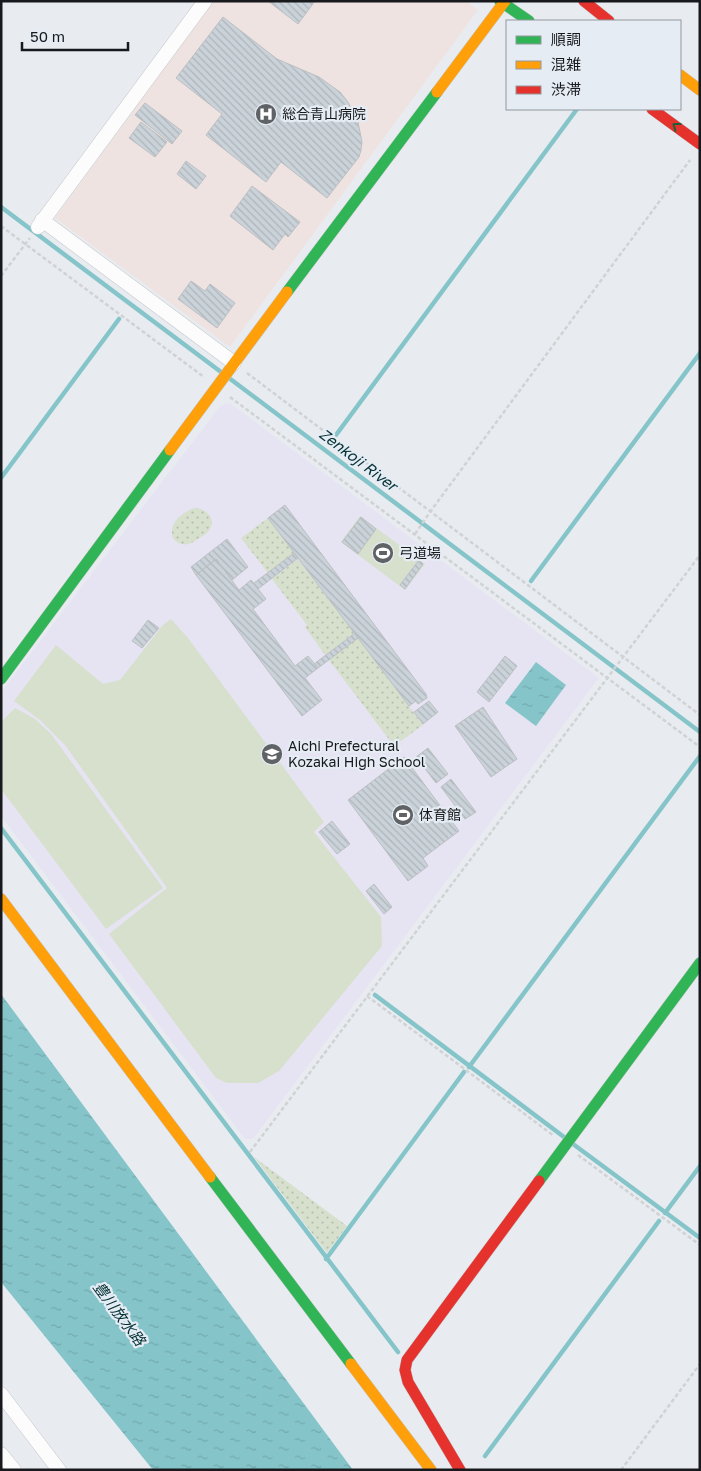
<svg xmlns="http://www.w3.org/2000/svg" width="701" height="1471" font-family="'Golos Text','Noto Sans JP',sans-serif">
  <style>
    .education { fill: #e6e4f2 }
    .medical { fill: #efe3e1 }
    .grass { fill: url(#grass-dots) }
    .pitch { fill: #d6e0cc }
    .water { fill: url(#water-ripples) }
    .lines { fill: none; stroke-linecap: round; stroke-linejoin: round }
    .stream { stroke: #85c5ca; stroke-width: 4.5 }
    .building { fill: url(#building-back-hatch); stroke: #bcbfc2 }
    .street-casing { stroke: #c4c7ca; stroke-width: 15 }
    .fast-casing { stroke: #c4c7ca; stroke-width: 12 }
    .slow-casing { stroke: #c4c7ca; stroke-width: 12 }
    .jam-casing { stroke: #c4c7ca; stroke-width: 12 }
    .path { stroke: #d0d2d3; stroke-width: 2.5; stroke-dasharray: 4 2.5; stroke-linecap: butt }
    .street { stroke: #fcfcfd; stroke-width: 14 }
    .fast { stroke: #30b455; stroke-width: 11 }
    .slow { stroke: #ff9f0a; stroke-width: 11 }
    .jam { stroke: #e5322d; stroke-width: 11 }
    .oneway { stroke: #225f36 }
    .labels { text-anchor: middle; stroke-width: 4.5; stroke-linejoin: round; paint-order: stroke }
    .poi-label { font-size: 14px; fill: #17191c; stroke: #e5ecf4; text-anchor: start }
    .water-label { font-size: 15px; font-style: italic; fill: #043235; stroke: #e5ecf4 }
  </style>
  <defs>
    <pattern id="grass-dots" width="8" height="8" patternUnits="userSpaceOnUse" patternTransform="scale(1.25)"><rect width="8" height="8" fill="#d6e0cc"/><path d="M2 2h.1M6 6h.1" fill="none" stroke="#b7c0af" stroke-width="1.8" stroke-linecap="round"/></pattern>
    <pattern id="water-ripples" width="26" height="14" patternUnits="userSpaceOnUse" patternTransform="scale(1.25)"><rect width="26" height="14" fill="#85c5ca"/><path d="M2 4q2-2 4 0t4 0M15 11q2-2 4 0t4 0" fill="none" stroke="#72a9ad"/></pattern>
    <pattern id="building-back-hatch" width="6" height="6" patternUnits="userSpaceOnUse" patternTransform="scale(1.25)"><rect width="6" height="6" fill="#cbd3da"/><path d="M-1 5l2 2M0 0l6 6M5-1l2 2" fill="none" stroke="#aeb5ba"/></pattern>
  </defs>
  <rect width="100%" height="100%" fill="#e8ecf0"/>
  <!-- education -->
  <path class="education" d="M230,403L599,678L253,1139H245L1,816V692L221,405Z"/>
  <!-- medical -->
  <path class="medical" d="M213,1H466L478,10L230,347L55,218Z"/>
  <!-- grass -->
  <path class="grass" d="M194,508C206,508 216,518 210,529C208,533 204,535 201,537C191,544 182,549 173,538C168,523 182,513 194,508Z
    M268,518L294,553L268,573L241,538Z
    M298,559L354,633L325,655L305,627L307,625L272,579Z
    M358,638L423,725L394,746L329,660Z
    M254,1157L347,1226L327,1253Z"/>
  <!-- pitch -->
  <path class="pitch" d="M360,516L425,564L405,590L341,542Z
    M171,619L188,638L324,822L314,832L381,917L382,946L279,1071L258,1083H227L216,1078L109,934L167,888L65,745L40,720L14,701L56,645L103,684L120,680L163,625Z
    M15,708L35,719L51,734L163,888L106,929L1,789V722Z"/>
  <!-- water -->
  <path class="water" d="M536,662L566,685L536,726L505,703Z
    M1,994L353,1470H153L1,1282Z"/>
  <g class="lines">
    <!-- stream -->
    <path class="stream" d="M1,207L221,372
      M229,378L700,732
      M336,435L577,109
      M1,478L119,319
      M531,581L700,353
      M1,828L398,1352
      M375,995L564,1137
      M469,1067L700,756
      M573,1144L700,1238
      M665,1213L700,1166
      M326,1259L464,1072
      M485,1456L659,1221"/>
  </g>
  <!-- building -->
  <path class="building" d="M268,1H315L298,24Z
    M223,17L277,59L319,77L340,92L348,102L358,122L362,142L361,150L359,157L327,198L281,162L266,182L206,135L222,114L176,78Z
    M145,103L182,131L172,144L135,115Z
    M141,122L167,142L155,157L129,138Z
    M186,161L206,176L196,189L177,174Z
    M252,186L300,222L288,237L285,234L273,250L230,216Z
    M191,281L205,291L210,284L235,303L217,328L178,299Z
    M285,505L426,694L427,698L418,704L416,701L409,706L268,518Z
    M361,517L376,529L358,554L342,542Z
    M227,539L248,567L232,580L216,559L196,575L191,567Z
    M294,553L298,558L258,589L254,583Z
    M216,559L239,590L251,580L258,589L266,599L253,609L295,666L308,656L318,668L305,678L322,700L302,716L196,575Z
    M419,560L423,564L405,589L400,585Z
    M148,620L159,628L142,648L132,641Z
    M355,633L358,638L318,668L314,664Z
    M505,656L517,666L489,702L477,692Z
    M429,701L438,712L423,724L414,712Z
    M483,707L517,759L491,777L455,726Z
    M428,748L448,774L436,783L416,757Z
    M404,757L459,831L423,858L428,866L408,881L348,800Z
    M451,779L476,812L465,819L441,787Z
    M332,821L350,844L337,854L319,832Z
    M374,884L392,907L384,914L366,891Z"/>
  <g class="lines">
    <!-- street casing -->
    <g class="street-casing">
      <path id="street" d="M42,220L234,363
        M38,227L205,1
        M1,1394L59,1470
        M1,1454L14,1470"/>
    </g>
    <!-- fast casing -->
    <g class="fast-casing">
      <path id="fast" d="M500,1L529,21
        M287,292L437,92
        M1,679L170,450
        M210,1177L351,1364
        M539,1181L700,963"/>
    </g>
    <!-- slow casing -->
    <g class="slow-casing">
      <path id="slow" d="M680,75L700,90
        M437,92L505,1
        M170,450L287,292
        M1,899L210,1177
        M351,1364L431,1470"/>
    </g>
    <!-- jam casing -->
    <g class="jam-casing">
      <path id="jam" d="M584,1L609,21
        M652,109L700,144
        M460,1470L408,1382L405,1370L407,1360L539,1181"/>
    </g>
    <!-- path -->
    <path class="path" d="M1,226L204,377
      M1,276L30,238
      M247,373L700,715
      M230,397L700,747
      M415,534L430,512L690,160
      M367,996L554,1136
      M250,1152L700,555
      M578,1155L700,1245
      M621,1470L700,1364"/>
    <!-- street -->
    <use href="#street" class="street"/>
    <!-- fast -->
    <use href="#fast" class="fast"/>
    <!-- slow -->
    <use href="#slow" class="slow"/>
    <!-- jam -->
    <use href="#jam" class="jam"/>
  </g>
  <!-- one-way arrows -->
  <defs><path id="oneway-chevron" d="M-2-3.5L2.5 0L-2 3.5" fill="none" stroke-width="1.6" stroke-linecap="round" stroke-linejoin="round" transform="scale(1.25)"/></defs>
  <use class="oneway" href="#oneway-chevron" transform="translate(676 126) rotate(-143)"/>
  <!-- icons -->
  <defs>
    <g id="hospital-disc" transform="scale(1.125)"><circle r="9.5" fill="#606366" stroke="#e5ecf4"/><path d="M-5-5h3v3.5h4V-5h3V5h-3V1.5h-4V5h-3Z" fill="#fff"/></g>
    <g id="stadium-disc" transform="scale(1.125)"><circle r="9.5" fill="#606366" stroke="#e5ecf4"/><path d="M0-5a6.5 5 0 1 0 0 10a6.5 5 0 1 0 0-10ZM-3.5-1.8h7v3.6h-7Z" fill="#fff"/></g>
    <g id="school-disc" transform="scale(1.125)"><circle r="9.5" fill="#606366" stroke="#e5ecf4"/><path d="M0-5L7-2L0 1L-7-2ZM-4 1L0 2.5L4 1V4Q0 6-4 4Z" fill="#fff"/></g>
  </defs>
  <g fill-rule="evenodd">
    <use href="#hospital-disc" x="266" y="114"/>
    <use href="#stadium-disc" x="383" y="553"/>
    <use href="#school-disc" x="272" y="754"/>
    <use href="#stadium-disc" x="403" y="815"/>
  </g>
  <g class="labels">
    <!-- poi labels -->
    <g class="poi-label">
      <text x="282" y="119">総合青山病院</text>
      <text x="399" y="558">弓道場</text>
      <text x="288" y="751">Aichi Prefectural<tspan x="288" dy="16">Kozakai High School</tspan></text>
      <text x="419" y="820">体育館</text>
    </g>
    <!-- water labels -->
    <g class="water-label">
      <text transform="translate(358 460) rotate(37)" y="5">Zenkoji River</text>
      <text transform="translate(119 1314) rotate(53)" y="5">豊川放水路</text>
    </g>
  </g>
  <!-- border -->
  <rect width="701" height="1471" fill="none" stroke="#17191c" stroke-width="5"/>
  <!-- legend -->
  <rect x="506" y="20" width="175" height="90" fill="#e5ecf4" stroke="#93989e"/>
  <rect x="516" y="36" width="25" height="8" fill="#30b455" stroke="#93989e"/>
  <text x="551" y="45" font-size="15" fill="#17191c">順調</text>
  <rect x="516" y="61" width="25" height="8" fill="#ff9f0a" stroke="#93989e"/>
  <text x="551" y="70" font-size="15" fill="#17191c">混雑</text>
  <rect x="516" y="86" width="25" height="8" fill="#e5322d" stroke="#93989e"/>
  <text x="551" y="95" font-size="15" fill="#17191c">渋滞</text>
  <!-- scale -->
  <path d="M22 42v8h106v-8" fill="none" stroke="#17191c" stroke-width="2.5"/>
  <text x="30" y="42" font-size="15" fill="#17191c" stroke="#e5ecf4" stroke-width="4" paint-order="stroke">50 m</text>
</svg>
